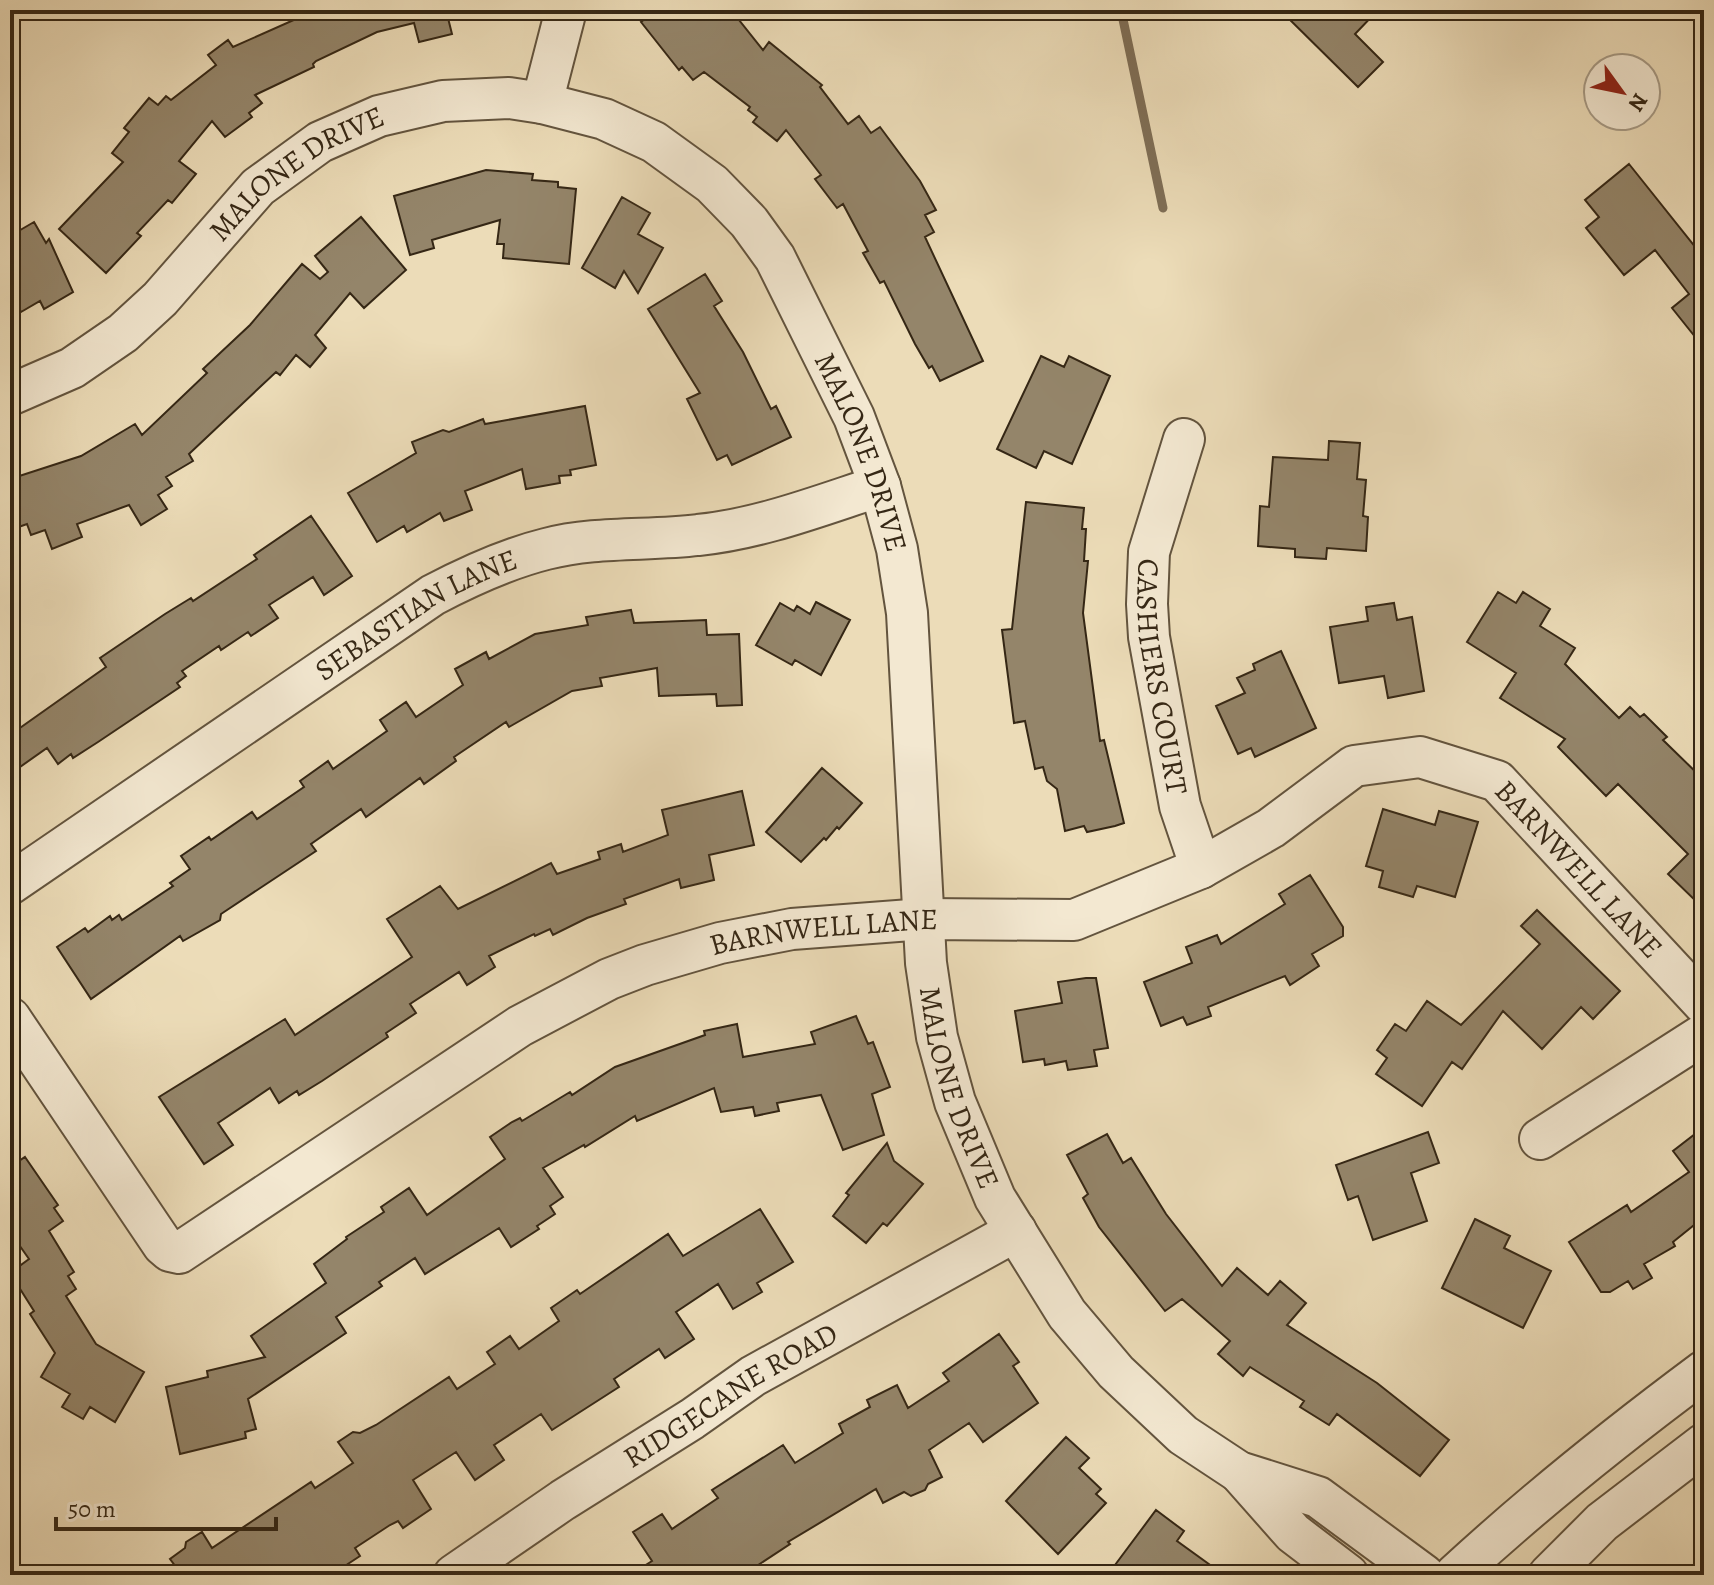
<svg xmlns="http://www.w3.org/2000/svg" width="1714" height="1585" font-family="Alegreya,serif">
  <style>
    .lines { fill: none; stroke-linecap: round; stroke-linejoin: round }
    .stream { stroke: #7e6e56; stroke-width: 9 }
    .building { fill: #94856a; stroke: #352715; stroke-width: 2 }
    .minor-casing { stroke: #63543e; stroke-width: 44 }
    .minor { stroke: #f3e8d1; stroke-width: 40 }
    .labels { text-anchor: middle; stroke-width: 6; stroke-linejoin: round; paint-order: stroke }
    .street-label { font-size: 30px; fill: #352715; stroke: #f3e8d1 }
  </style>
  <rect width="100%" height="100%" fill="#ecdcb8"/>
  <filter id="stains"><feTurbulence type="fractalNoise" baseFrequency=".0025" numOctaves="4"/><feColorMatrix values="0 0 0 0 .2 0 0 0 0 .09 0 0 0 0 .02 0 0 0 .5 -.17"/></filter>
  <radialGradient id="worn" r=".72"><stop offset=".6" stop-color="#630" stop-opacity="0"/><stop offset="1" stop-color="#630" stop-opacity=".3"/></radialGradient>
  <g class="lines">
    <!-- stream -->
    <path class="stream" d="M1121,10L1163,208"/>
  </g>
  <!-- building -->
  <path class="building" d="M298,10H446L452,34L419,42L414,23L377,32L316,61L313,64L314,67L255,95L262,103L249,113L252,117L225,137L212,121L179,161L196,174L172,203L168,200L137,233L141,236L106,273L59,229L123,162L112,153L129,132L124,128L149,98L158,105L166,96L171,100L216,65L208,55L228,40L233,47L296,19Z
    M656,10H731L763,50L769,42L822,85L820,87L848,124L859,116L871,133L880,127L920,181L936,210L925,215L934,232L925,237L983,361L940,381L932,366L929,368L915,344L884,281L880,283L863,253L868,251L843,204L837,208L815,179L821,175L786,130L777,141L753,122L757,117L748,110L750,107L704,72L693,80L682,67L679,70L641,22Z
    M1280,10H1378L1355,34L1383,62L1358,87Z
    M1629,164L1704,258V348L1672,308L1689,294L1655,250L1624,275L1586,228L1599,217L1585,200Z
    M486,170L533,174L532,180L558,182V187L576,189L569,264L503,258L504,244H497L500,220L432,240L434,248L410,255L394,196Z
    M622,197L650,213L638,234L663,248L638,293L624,271L615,288L582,268Z
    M361,217L406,270L364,308L350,293L315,335L326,348L310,367L296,355L280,375L276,372L189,454L193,461L166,477L172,486L158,495L167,509L141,525L129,505L77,524L82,537L52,549L45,530L31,535L27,524L10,530V479L81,456L135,424L142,435L207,373L203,369L250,325L302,264L320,279L328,272L315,256Z
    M34,222L46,243L49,239L73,292L44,309L40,301L21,312L10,294V236Z
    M705,274L722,301L714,306L743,352L771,409L776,406L791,437L732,465L727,455L717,460L687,399L700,393L648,309Z
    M1041,356L1064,367L1069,356L1110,376L1072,464L1044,451L1036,468L997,449Z
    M585,406L596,465L570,470L571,475L559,476L560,483L526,489L522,469L465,491L472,510L444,521L440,513L407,532L404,526L377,542L348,493L416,453L412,442L443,430L449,432L483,419L485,424Z
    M1329,441L1360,443L1357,479L1366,480L1363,516L1368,517L1366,551L1327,548L1326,559L1295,557V549L1258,546L1260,506L1269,507L1273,457L1328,460Z
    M1026,502L1084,508L1082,529H1086L1084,561H1088L1083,613L1100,741L1104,740L1124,823L1115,826L1087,832L1084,826L1065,831L1057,789L1047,781L1043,767L1035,769L1025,721L1014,723L1002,630L1012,629Z
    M311,516L352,576L324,595L313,577L269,605L278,618L251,636L248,632L221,650L219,646L182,671L186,676L177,683L180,687L98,742L73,758L71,754L58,764L47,748L10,774V735L106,667L100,658L165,614L191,598L193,601L257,559L254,555Z
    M1498,592L1516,603L1523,592L1550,609L1540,626L1575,648L1565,664L1619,718L1630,707L1640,717L1644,714L1667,737L1663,740L1704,780V909L1668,874L1688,854L1618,784L1606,796L1558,747L1565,739L1500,698L1516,673L1467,642Z
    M816,602L850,620L821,675L795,660L792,665L756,645L780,603L794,611L797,606L810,614Z
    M1394,603L1397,620L1412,617L1424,691L1388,698L1384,676L1339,683L1330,627L1368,621L1366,607Z
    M631,610L634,623L706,620L707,635L739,634L742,705L717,706L716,694L659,696L657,668L600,678L602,686L572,691L509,727L506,722L454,757L456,761L424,784L420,778L366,817L361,809L311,844L316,851L221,914L220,920L183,941L180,936L91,999L57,947L85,928L88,932L110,916L112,920L119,915L122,920L173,886L170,883L190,869L181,856L209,837L211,840L252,812L257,819L304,787L300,781L328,761L333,769L387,731L380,720L406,702L416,717L463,685L455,669L486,652L489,659L535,634L588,625L586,617Z
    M1281,651L1316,728L1255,757L1251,748L1238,754L1216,706L1245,693L1237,678L1255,670L1253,664Z
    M822,768L862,803L839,829L837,827L826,840L824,838L801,862L766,832Z
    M742,791L754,845L709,855L714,880L681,888L679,879L624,899L626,904L587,918L553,935L550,929L535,936L534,934L489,956L495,967L467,985L459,972L410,1004L416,1013L386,1033L388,1037L322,1081L299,1095L297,1091L279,1103L270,1088L218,1123L233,1145L204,1164L159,1097L285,1019L295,1035L412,957L387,919L440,886L458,909L551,863L557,874L600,859L598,852L621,844L623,852L668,835L662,810Z
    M1383,809L1435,825L1439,811L1478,822L1455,897L1417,886L1413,897L1379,887L1383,871L1366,866Z
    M1310,875L1343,927V936L1312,954L1319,966L1290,985L1285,976L1208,1007L1211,1016L1187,1025L1183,1017L1161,1026L1144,982L1192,963L1186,947L1217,935L1221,944L1285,904L1279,894Z
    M1537,910L1620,991L1593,1019L1581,1007L1542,1049L1503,1011L1462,1069L1452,1062L1422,1106L1376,1074L1387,1058L1377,1050L1395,1024L1406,1031L1427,1001L1461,1025L1540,944L1521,926Z
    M1086,978H1096L1108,1048L1094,1050L1097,1066L1068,1070L1066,1061L1045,1065L1044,1059L1023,1062L1015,1011L1062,1003L1058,982Z
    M856,1016L868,1044L873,1042L890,1087L872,1094L884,1135L843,1150L821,1095L777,1103L779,1111L755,1116L753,1107L721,1112L714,1088L637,1121L635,1116L585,1147L584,1145L543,1168L563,1197L550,1206L555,1214L537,1226L539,1229L511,1247L499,1228L425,1274L415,1258L379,1282L382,1286L336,1317L346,1333L248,1399L256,1429L245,1432L246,1438L180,1454L166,1387L208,1377L207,1371L265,1357L251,1336L326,1283L314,1264L347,1239L346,1237L384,1212L381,1207L409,1188L427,1215L505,1159L490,1137L512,1122L520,1118L522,1121L570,1092L572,1095L615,1067L705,1035L704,1031L737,1024L743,1057L815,1044L811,1032Z
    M1704,1127V1217L1673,1242L1675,1246L1644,1264L1652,1278L1633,1289L1628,1281L1610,1292H1601L1569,1242L1627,1205L1631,1212L1689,1172L1673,1151Z
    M1428,1132L1439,1163L1411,1173L1427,1221L1373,1240L1358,1196L1348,1200L1336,1165Z
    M1107,1134L1123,1163L1131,1158L1166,1214L1222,1286L1237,1268L1268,1295L1280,1281L1306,1303L1287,1325L1377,1383L1449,1440L1420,1476L1337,1414L1329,1425L1300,1407L1304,1401L1250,1367L1243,1376L1218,1354L1230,1341L1182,1299L1165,1311L1099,1227L1083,1198L1088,1194L1067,1155Z
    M887,1143L894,1161L923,1184L887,1226L883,1223L866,1243L833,1216L849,1195L846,1193Z
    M25,1157L58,1205L54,1208L63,1221L49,1231L74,1272L68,1276L76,1289L66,1296L96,1344L144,1372L115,1422L90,1407L83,1419L62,1407L70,1394L41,1377L55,1353L30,1314L34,1311L10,1273L29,1259L10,1232V1167Z
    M760,1209L793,1262L757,1283L762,1292L733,1309L718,1284L676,1312L694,1339L665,1358L659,1349L614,1379L619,1387L552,1430L541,1414L494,1445L504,1460L475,1480L456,1452L413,1480L431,1509L403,1528L398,1521L390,1525L355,1548L360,1556L331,1575H182L170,1559L185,1548L186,1542L202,1532L212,1548L311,1482L315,1488L353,1463L338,1442L353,1432L360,1433L376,1425L449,1377L457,1389L495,1364L487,1352L510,1336L519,1349L559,1321L551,1308L577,1290L580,1294L668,1234L683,1256Z
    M1475,1219L1510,1236L1504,1248L1551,1271L1523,1328L1442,1288Z
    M999,1334L1019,1362L1013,1366L1038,1403L983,1442L969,1423L929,1450L942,1477L928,1484L925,1490L911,1496L904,1492L883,1503L876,1489L788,1542L790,1544L743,1575H630L652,1561L633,1532L662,1514L672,1529L718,1498L712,1490L783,1445L795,1463L843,1433L839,1424L870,1407L867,1400L897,1385L908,1408L949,1381L943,1373Z
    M1066,1437L1089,1458L1079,1468L1101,1489L1096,1494L1106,1503L1058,1554L1006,1501Z
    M1156,1510L1184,1531L1177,1541L1224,1575H1128L1115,1565Z"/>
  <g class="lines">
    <!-- minor casing -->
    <g class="minor-casing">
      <g id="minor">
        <path d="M542,103L566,10"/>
        <path id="s1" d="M10,395L72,368L123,333L160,299L258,187L320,142L379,116L443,101L509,98L542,103L604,119L654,142L712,184L749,222L775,258L854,417L880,486L897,549L907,613L926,963L937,1037L955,1102L995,1198L1067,1314L1116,1372L1183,1435L1239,1472L1318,1497L1424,1575"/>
        <path id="s2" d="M1184,439L1149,552L1147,604L1149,637L1180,806L1201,868"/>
        <path id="s3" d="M10,884L433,595C469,576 506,559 546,549C595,536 648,541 698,535C760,529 821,505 880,486"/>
        <path id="s4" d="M10,1018L163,1245L170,1251L179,1253L520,1026L609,979L645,965L720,943L792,929L924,919L1074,920L1201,868L1271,828L1354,766L1420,757L1497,781L1704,1004"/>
        <path d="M1540,1139L1704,1034"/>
        <path d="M1239,1472L1293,1533L1348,1575"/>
        <path id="s5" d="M454,1575L563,1500L692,1419L753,1376L1016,1231"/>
        <path d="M1455,1575C1534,1502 1618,1435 1704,1371"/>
        <path d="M1549,1575L1602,1522L1704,1444"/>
      </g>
    </g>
    <!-- minor -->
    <use href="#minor" class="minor"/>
  </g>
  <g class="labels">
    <!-- street labels -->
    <g class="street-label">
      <text dy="10" stroke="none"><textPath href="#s1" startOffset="368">MALONE DRIVE</textPath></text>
      <text dy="10" stroke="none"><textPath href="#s1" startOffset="1136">MALONE DRIVE</textPath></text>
      <text dy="10" stroke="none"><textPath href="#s3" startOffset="488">SEBASTIAN LANE</textPath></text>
      <text dy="10" stroke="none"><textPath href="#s2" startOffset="244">CASHIERS COURT</textPath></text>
      <text dy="10" stroke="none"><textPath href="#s4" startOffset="1864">BARNWELL LANE</textPath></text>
      <text dy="10" stroke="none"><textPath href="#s4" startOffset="1024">BARNWELL LANE</textPath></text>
      <text dy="10" stroke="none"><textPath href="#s1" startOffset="1784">MALONE DRIVE</textPath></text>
      <text dy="10" stroke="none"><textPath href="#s5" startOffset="330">RIDGECANE ROAD</textPath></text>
    </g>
  </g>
  <!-- margin -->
  <rect width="1714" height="1585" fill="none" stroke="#ecdcb8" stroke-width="40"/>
  <rect x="12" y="12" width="1690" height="1561" fill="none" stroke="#352715" stroke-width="4"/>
  <rect x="20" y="20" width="1674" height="1545" fill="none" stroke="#352715" stroke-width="2"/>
  <!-- north arrow -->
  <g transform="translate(1622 92) rotate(123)"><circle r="38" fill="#f3e8d1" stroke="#a79b86" stroke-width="2"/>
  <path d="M0-6L14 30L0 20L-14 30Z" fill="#8f2418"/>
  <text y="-12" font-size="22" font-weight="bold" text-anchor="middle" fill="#352715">N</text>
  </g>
  <!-- scale -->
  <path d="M56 1517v12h220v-12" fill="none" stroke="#352715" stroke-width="4"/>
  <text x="68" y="1517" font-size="24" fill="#352715" stroke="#f3e8d1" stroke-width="6" paint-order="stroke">50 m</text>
  <rect width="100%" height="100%" filter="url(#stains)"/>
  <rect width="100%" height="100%" fill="url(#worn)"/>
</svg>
